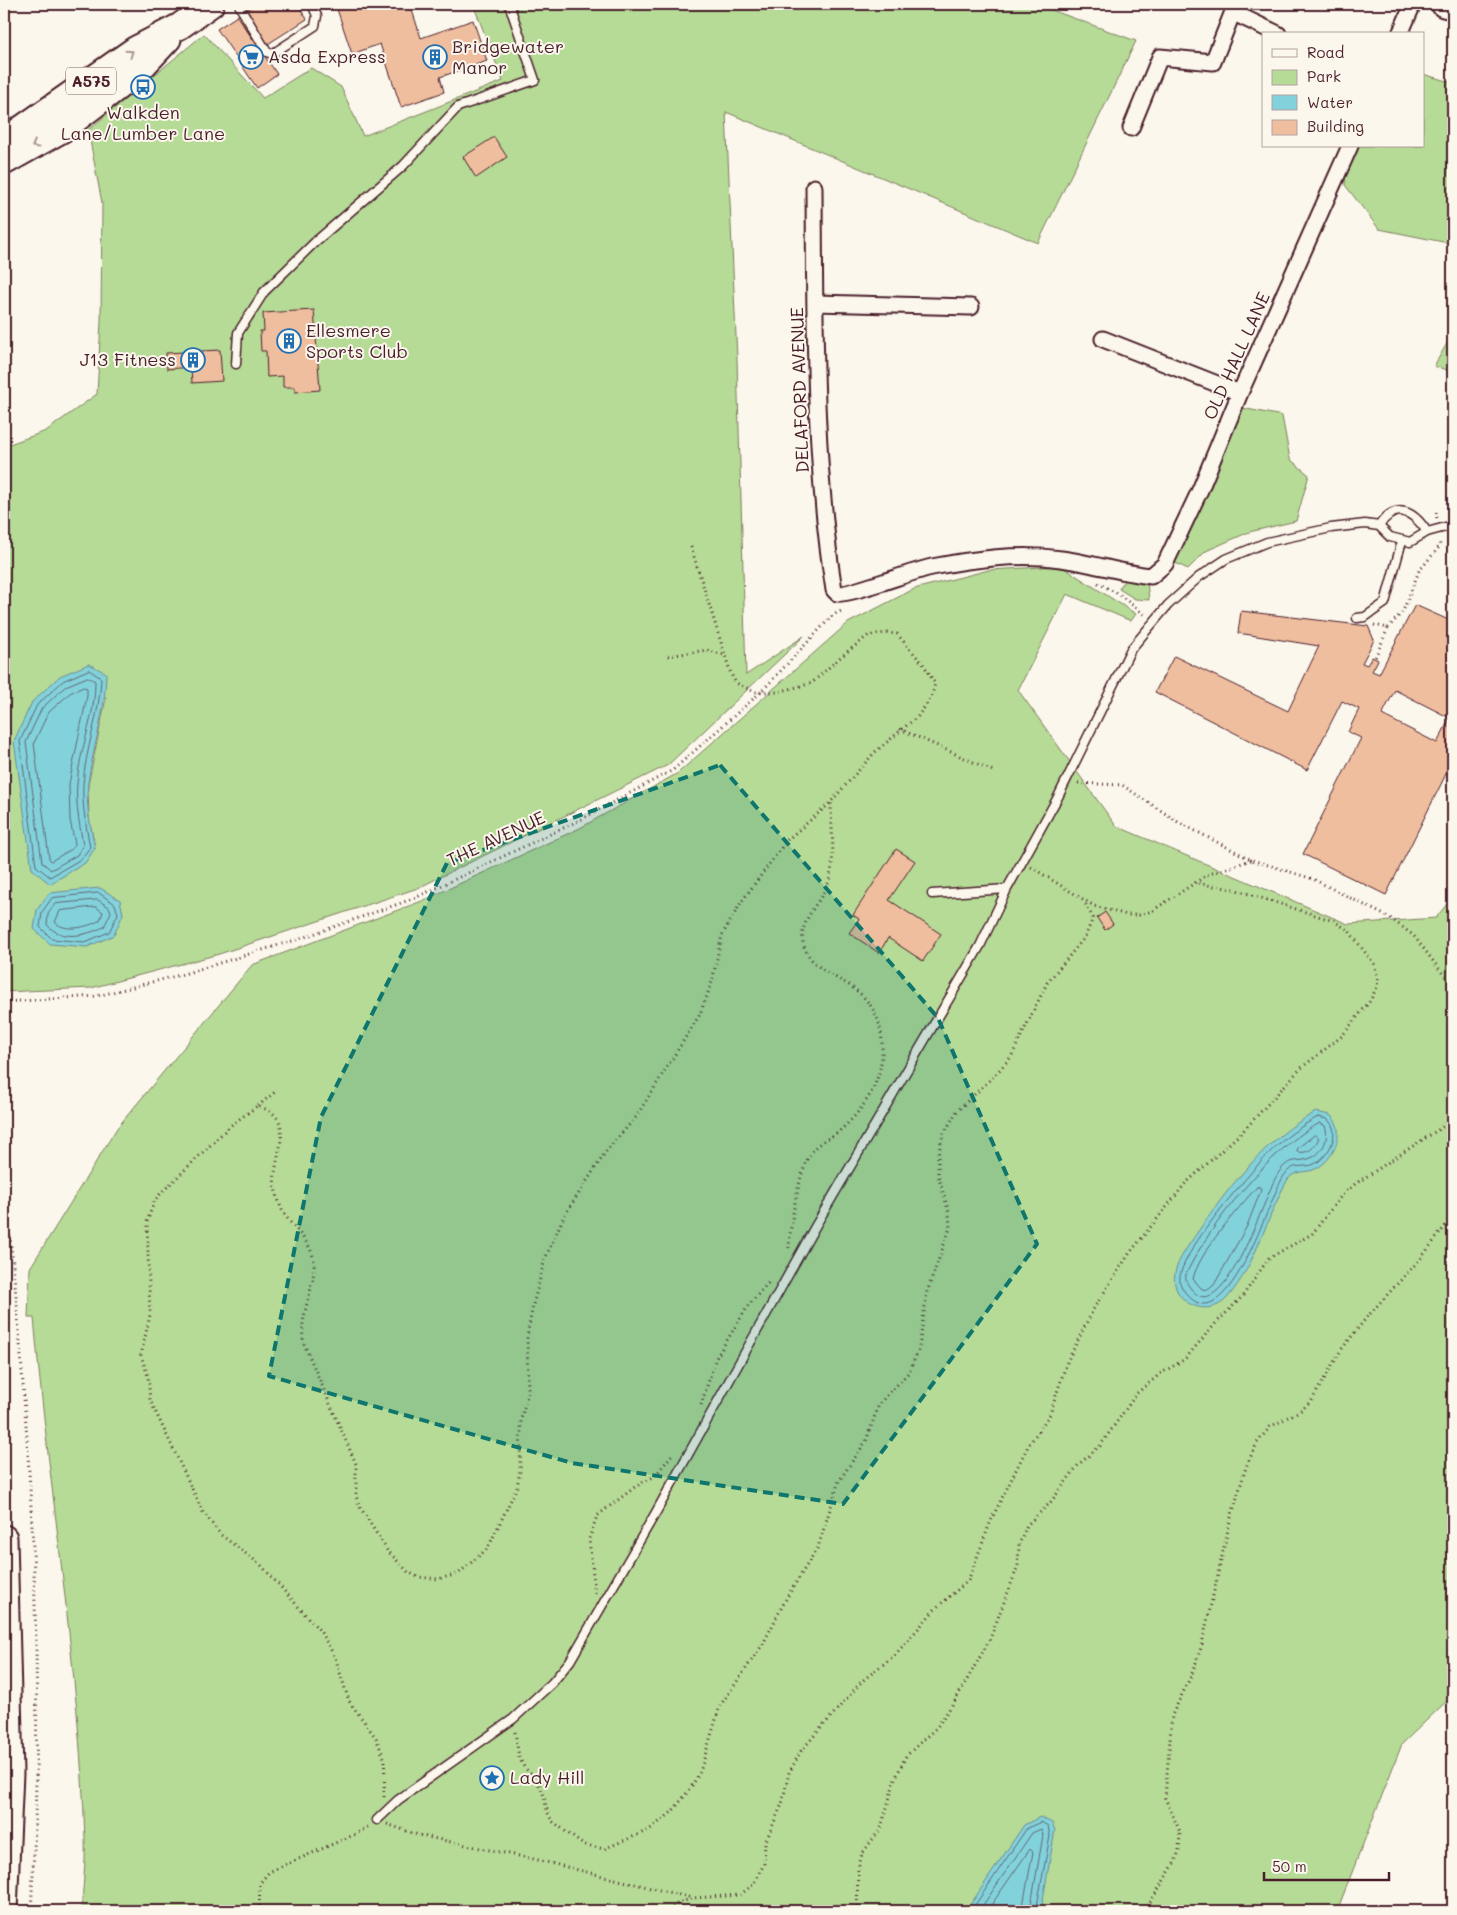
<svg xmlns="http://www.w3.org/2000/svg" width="1457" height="1915" font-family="Mali,sans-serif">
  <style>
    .green { fill: #b5db96; stroke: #807d60; fill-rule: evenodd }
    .water { fill: #82d2dc; stroke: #6c8a95 }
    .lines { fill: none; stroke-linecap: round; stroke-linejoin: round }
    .shore { stroke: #606772; stroke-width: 1 }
    .building { fill: #efbe9f; stroke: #4a1f2b; fill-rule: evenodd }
    .service-casing { stroke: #4a1f2b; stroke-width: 11 }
    .minor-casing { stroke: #4a1f2b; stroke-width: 19 }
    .trunk-casing { stroke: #4a1f2b; stroke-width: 29 }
    .path { stroke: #4a1f2b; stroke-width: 3; stroke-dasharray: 1 4; stroke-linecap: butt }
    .service { stroke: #fbf7ec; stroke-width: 8 }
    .minor { stroke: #fbf7ec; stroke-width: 15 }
    .trunk { stroke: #fbf7ec; stroke-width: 25 }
    .oneway { stroke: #ab9695 }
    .marked { fill: #0f766e; fill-opacity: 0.2; stroke: #0f766e; stroke-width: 4; stroke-dasharray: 10 6; stroke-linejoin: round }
    .labels { text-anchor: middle; stroke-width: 4; stroke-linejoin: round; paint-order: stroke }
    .shield { fill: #fbf7ec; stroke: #7f6065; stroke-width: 1 }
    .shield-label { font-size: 16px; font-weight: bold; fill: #4a1f2b }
    .poi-label { font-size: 18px; fill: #4a1f2b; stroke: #fbf7ec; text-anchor: start }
    .street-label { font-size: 18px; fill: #4a1f2b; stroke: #fbf7ec }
  </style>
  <rect width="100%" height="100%" fill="#fbf7ec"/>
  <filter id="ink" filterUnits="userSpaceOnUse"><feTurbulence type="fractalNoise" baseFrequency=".02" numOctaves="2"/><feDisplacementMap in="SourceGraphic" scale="10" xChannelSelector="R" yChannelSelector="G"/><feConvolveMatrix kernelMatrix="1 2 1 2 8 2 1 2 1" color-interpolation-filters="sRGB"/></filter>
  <g filter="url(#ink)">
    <!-- green -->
    <path class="green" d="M473,4H1035L1136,41L1038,243L726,112L737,359L746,675L804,636L668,765L418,888L219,954L91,988L4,992V446L46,431L97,394L101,322L102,203L88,130L204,34L263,98L311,68L341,87L363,136L503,81ZM106,698L88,785L89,819L95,848L32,702Z
      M1423,74L1453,83V244L1379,229L1345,185L1346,169L1356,146H1423Z
      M1453,333V372L1434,366Z
      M1242,408L1282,416L1290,459L1309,475L1296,521L1249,532L1206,551L1188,569L1173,562Z
      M1061,566L1136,614L1131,621L1067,594L1018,690L1116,826L1348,924L1436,918L1453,896V1695L1402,1744L1337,1911H81C83,1888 86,1863 85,1839C79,1665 49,1492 34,1318H28L30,1268L117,1128L252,965L422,901L580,828L678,773L848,623L914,589L989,570Z
      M1125,579L1147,582L1149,600L1135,599L1119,589Z"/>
    <!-- water -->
    <path class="water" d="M89,664L106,673C106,711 93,746 88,783C85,805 91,827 95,848L85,863L50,884L32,869L14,741L32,702L60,676Z
      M100,888L120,900L123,914L114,935L87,947L50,944L34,929L37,910L49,893Z
      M1316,1112L1330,1115C1336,1120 1339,1127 1338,1136C1337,1150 1326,1165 1313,1170C1303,1173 1296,1170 1288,1179C1266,1217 1257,1263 1228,1297C1208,1321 1169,1302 1175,1273C1178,1259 1189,1245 1197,1233C1228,1188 1267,1137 1316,1112Z
      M1040,1817L1052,1823L1055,1830L1041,1911H966L1024,1825Z"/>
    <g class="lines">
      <!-- shore -->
      <path class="shore" d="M89,670L101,678C100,715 85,749 83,785C82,806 86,826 90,847L81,859L50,877L36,866L20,741L37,705L63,681Z
        M88,677L95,681C96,716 79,749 77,784C75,805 80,825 83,845L77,855L51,870L42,862L26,742L42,708L66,686Z
        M84,687L87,688V696L69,784L70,820L75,844L72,849L51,861L49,858L34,743L48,713L70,693Z
        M99,893L115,904L118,914L109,932L85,942L52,939L40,927L42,912L52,898Z
        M98,900L109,907L111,912L104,927C86,935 63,942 47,925L48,914L55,904Z
        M96,907L103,912L100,920C89,927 65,933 55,922L60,911Z
        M1318,1117L1327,1119C1343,1132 1328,1159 1312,1165C1305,1167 1296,1165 1290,1169C1286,1172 1283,1177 1281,1181C1268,1204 1232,1321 1196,1302C1189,1298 1181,1289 1180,1282C1175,1257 1253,1169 1272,1150C1285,1138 1302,1125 1318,1117Z
        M1320,1123L1325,1126C1330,1139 1322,1155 1308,1159C1302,1161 1296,1160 1290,1162C1283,1165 1278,1173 1275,1179C1265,1197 1224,1325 1193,1291C1188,1286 1185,1281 1186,1274C1208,1227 1273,1145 1320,1123Z
        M1315,1135L1319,1138C1314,1148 1309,1154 1297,1152L1298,1148Z
        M1257,1187H1260L1261,1190L1247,1226L1214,1285L1208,1290L1202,1289L1193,1279C1198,1254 1239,1207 1257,1187Z
        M971,1911L1027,1828L1041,1822L1048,1826L1050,1836L1036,1911
        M979,1911L1032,1833L1041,1829L1043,1835L1030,1911
        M987,1911L1030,1849L1033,1852L1022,1911"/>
    </g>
    <!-- building -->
    <path class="building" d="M256,4H297L307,19L260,49L237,16Z
      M342,4H410L421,38L473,20L487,61L440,77L444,92L401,107L380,44L352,54L336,6Z
      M237,16L277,74L257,88L217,29Z
      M494,137L507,157L476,178L463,157Z
      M314,310L320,390L295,392V387H283V376L267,377L266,351H261L260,331H264L263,313Z
      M220,350L222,381L192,383L191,367L167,369L166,353Z
      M1415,605L1453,622V760L1386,895L1303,854L1361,738L1348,732L1359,709L1342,701L1307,770L1155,692L1174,656L1288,711L1319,646L1238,633L1241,611L1368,626L1374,640L1362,663L1367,665L1372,657L1378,660L1372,671L1379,674ZM1395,690L1450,718L1437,743L1382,715Z
      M896,849L915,861L889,900L941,934L923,961L888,938L879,953L849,933L859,919L853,915Z
      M1105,912L1113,924L1105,930L1097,918Z"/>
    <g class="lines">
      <!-- service casing -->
      <g class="service-casing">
        <path id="service" d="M240,7L267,52L272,54L315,26L317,16L312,4
          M236,364L238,333L264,292L315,242L403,166L458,107L535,80L509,4
          M1379,526C1395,502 1413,510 1427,532
          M1357,618L1365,617L1385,603L1402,541
          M932,894L1007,889L1058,797L1131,649L1168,605L1199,577L1226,559L1267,542L1331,528L1365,524L1379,526L1390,537L1410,542L1427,532L1453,525
          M377,1820L398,1800L513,1719L552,1683L570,1661L655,1514L816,1225L980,946L1007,889"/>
      </g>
      <!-- minor casing -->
      <g class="minor-casing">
        <path id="minor" d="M1234,13L1278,34
          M1400,34L1413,4
          M1131,128L1160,57L1213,62L1236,4
          M814,187C815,321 813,458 834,590L837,593C845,597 915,570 932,567C974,559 1018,553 1061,559C1092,563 1121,573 1151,576L1165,564L1200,490L1240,393L1350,146
          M815,303L971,307
          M1103,339L1240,393"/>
      </g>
      <!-- trunk casing -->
      <g class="trunk-casing">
        <path id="trunk" d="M1444,4L1453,6
          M4,141L136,49L180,26L211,4
          M4,162L63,129L136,73L168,39
          M4,1538L10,1773L4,1911"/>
      </g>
      <!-- path -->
      <path class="path" d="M1436,512L1437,519
        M1098,583L1120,595L1146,616
        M1374,625L1388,628L1375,658
        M1388,628L1403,611L1419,571L1440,546L1439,540
        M668,656L707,650L724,655
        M900,729L993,771
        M1078,783L1122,785L1178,822L1252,860L1313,879L1390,918L1414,936L1453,987
        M1031,867L1094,906L1127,915H1139L1152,911L1207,875L1251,860
        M4,1002L97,996L180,975L302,938L415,898L578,821L673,770L761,692L833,615L843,610
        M258,1106L275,1092
        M4,1191C14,1260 19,1329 24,1398C37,1568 41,1741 31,1911
        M789,1248C790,1225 799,1168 813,1150C819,1142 830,1138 838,1132C859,1115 877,1090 881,1063C886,1026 875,999 842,981C827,973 810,964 804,946C796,922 822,902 829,881C836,855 831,828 831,802
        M701,1405L716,1358L748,1306L770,1281
        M595,1593L589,1539L597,1516L635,1487L655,1476L674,1452
        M515,1732L519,1757L524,1767L537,1780L544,1796L547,1811L552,1821L582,1844L604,1849L649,1830L672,1812L690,1789L700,1772L720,1706L763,1644L787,1597L818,1547L839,1481L866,1441L879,1404L909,1372L913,1363L919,1348L927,1292L950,1228L949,1213L938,1175V1155L943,1135L957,1111L995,1075L1011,1057L1047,983L1085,937L1093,918L1084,901
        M384,1797L385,1760L376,1738L349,1701L335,1657L320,1631L261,1565L221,1535L203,1512L150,1400L148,1376L141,1355L150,1315L147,1222L154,1202L161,1193L230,1126L257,1106C302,1118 270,1158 275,1188C277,1195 279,1203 282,1210C292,1229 314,1242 314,1265C314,1293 298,1316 304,1344L356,1464V1496L360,1507L387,1550L408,1572L418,1577L438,1579L458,1574L488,1548L517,1487L520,1471L521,1419L528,1392L527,1336L533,1305L545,1259L564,1216L607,1150L636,1117L700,1014L712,982L722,935L742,901L787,840L828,805L874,753L918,716L931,698L935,684L924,665L897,634L886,633L869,635L838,659L812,683L778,692H755L736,683L731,674L690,544
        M387,1824L418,1835L538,1860L692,1898
        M259,1911L260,1883L269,1872L356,1834L369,1826
        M669,1911L678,1903L693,1898L740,1895L753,1885L764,1864L765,1843L782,1804L789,1773L801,1751L862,1681L895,1655L937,1607L968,1581L992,1518L1028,1446L1050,1414L1067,1362L1094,1308L1129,1254L1185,1184L1243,1131L1301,1068L1342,1036L1370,1001L1377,987L1378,978L1374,964L1349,931L1334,921L1233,889L1196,883
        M857,1911L858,1869L862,1854L881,1828L895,1779L906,1756L937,1727L956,1699L989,1641L1018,1566L1019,1544L1027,1525L1050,1503L1079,1464L1100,1446L1137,1393L1160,1374L1185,1359L1216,1323L1242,1297L1269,1258L1312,1234L1342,1195L1355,1184L1453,1120
        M1145,1911L1175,1862L1179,1851L1180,1832L1165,1798L1172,1715L1191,1676L1201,1648L1230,1521L1246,1467L1257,1443L1270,1427L1303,1409L1312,1400L1341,1350L1367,1317L1421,1258L1453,1216"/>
      <!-- service -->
      <use href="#service" class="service"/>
      <!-- minor -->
      <use href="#minor" class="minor"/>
      <!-- trunk -->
      <use href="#trunk" class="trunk"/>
    </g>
    <!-- one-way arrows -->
    <defs><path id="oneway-chevron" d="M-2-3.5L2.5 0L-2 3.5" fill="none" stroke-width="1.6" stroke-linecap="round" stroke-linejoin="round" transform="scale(1.25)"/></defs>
    <g class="oneway">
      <use href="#oneway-chevron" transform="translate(130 53) rotate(-35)"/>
      <use href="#oneway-chevron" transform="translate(35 145) rotate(151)"/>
    </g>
  </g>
  <!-- marked area -->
  <path class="marked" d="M720,765L938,1018L1037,1244L843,1504L572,1463L269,1376L321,1117L447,863Z"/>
  <!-- icons -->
  <defs>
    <g id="supermarket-ring" transform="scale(1.25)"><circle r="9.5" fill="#fbf7ec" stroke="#1f6fb2" stroke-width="1.5"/><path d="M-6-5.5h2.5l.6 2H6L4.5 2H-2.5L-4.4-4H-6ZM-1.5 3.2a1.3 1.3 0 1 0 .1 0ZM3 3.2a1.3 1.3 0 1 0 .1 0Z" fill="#1f6fb2"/></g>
    <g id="building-ring" transform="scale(1.25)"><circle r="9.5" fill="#fbf7ec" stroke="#1f6fb2" stroke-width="1.5"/><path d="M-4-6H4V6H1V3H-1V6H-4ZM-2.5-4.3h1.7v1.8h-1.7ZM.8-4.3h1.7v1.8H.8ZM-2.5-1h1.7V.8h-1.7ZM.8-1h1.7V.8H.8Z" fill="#1f6fb2"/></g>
    <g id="bus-ring" transform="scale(1.25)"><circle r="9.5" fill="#fbf7ec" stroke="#1f6fb2" stroke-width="1.5"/><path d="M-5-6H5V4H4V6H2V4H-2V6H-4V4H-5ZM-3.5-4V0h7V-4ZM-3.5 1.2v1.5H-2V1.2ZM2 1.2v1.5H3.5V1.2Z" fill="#1f6fb2"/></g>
    <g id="sight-ring" transform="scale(1.25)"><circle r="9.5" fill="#fbf7ec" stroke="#1f6fb2" stroke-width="1.5"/><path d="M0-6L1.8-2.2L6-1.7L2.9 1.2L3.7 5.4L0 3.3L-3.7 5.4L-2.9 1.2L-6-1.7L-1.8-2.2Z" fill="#1f6fb2"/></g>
  </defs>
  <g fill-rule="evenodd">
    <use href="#supermarket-ring" x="251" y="57"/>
    <use href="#building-ring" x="435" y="57"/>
    <use href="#bus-ring" x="143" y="87"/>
    <use href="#building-ring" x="289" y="341"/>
    <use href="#building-ring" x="193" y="360"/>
    <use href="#sight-ring" x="492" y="1778"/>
  </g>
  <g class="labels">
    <!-- shield labels -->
    <rect class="shield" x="66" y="67.5" width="50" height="27" rx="4"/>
    <g class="shield-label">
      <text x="91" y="87">A575</text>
    </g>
    <!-- poi labels -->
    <g class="poi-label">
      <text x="452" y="53">Bridgewater<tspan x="452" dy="21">Manor</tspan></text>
      <text x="268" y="63">Asda Express</text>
      <text x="143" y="119" text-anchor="middle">Walkden<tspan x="143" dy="21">Lane/Lumber Lane</tspan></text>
      <text x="306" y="337">Ellesmere<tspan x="306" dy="21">Sports Club</tspan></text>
      <text x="176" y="366" text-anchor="end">J13 Fitness</text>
      <text x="510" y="1784">Lady Hill</text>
    </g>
    <!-- street labels -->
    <g class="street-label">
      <text transform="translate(1237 356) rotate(-66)" y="6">OLD HALL LANE</text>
      <text transform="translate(800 390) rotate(-92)" y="6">DELAFORD AVENUE</text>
      <text transform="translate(496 839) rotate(-25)" y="6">THE AVENUE</text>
    </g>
  </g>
  <!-- margin -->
  <rect width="1457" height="1915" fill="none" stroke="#fbf7ec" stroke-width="20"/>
  <rect x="10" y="10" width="1437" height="1895" fill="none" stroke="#4a1f2b" stroke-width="2" filter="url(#ink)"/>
  <!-- legend -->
  <rect x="1262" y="32" width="162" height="115" fill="#fbf7ec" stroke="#b4a19f"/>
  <rect x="1272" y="49" width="25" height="8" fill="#fbf7ec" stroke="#b4a19f"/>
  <text x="1307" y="58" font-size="15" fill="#4a1f2b">Road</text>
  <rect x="1272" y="70" width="25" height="15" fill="#b5db96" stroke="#b4a19f"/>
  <text x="1307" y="82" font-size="15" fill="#4a1f2b">Park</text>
  <rect x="1272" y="95" width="25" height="15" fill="#82d2dc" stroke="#b4a19f"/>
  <text x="1307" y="108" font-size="15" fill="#4a1f2b">Water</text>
  <rect x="1272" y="120" width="25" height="15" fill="#efbe9f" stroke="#b4a19f"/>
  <text x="1307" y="132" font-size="15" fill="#4a1f2b">Building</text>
  <!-- scale -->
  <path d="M1264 1872v8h125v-8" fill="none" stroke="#4a1f2b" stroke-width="2.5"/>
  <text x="1272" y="1872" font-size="15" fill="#4a1f2b" stroke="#fbf7ec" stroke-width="4" paint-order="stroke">50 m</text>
</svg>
